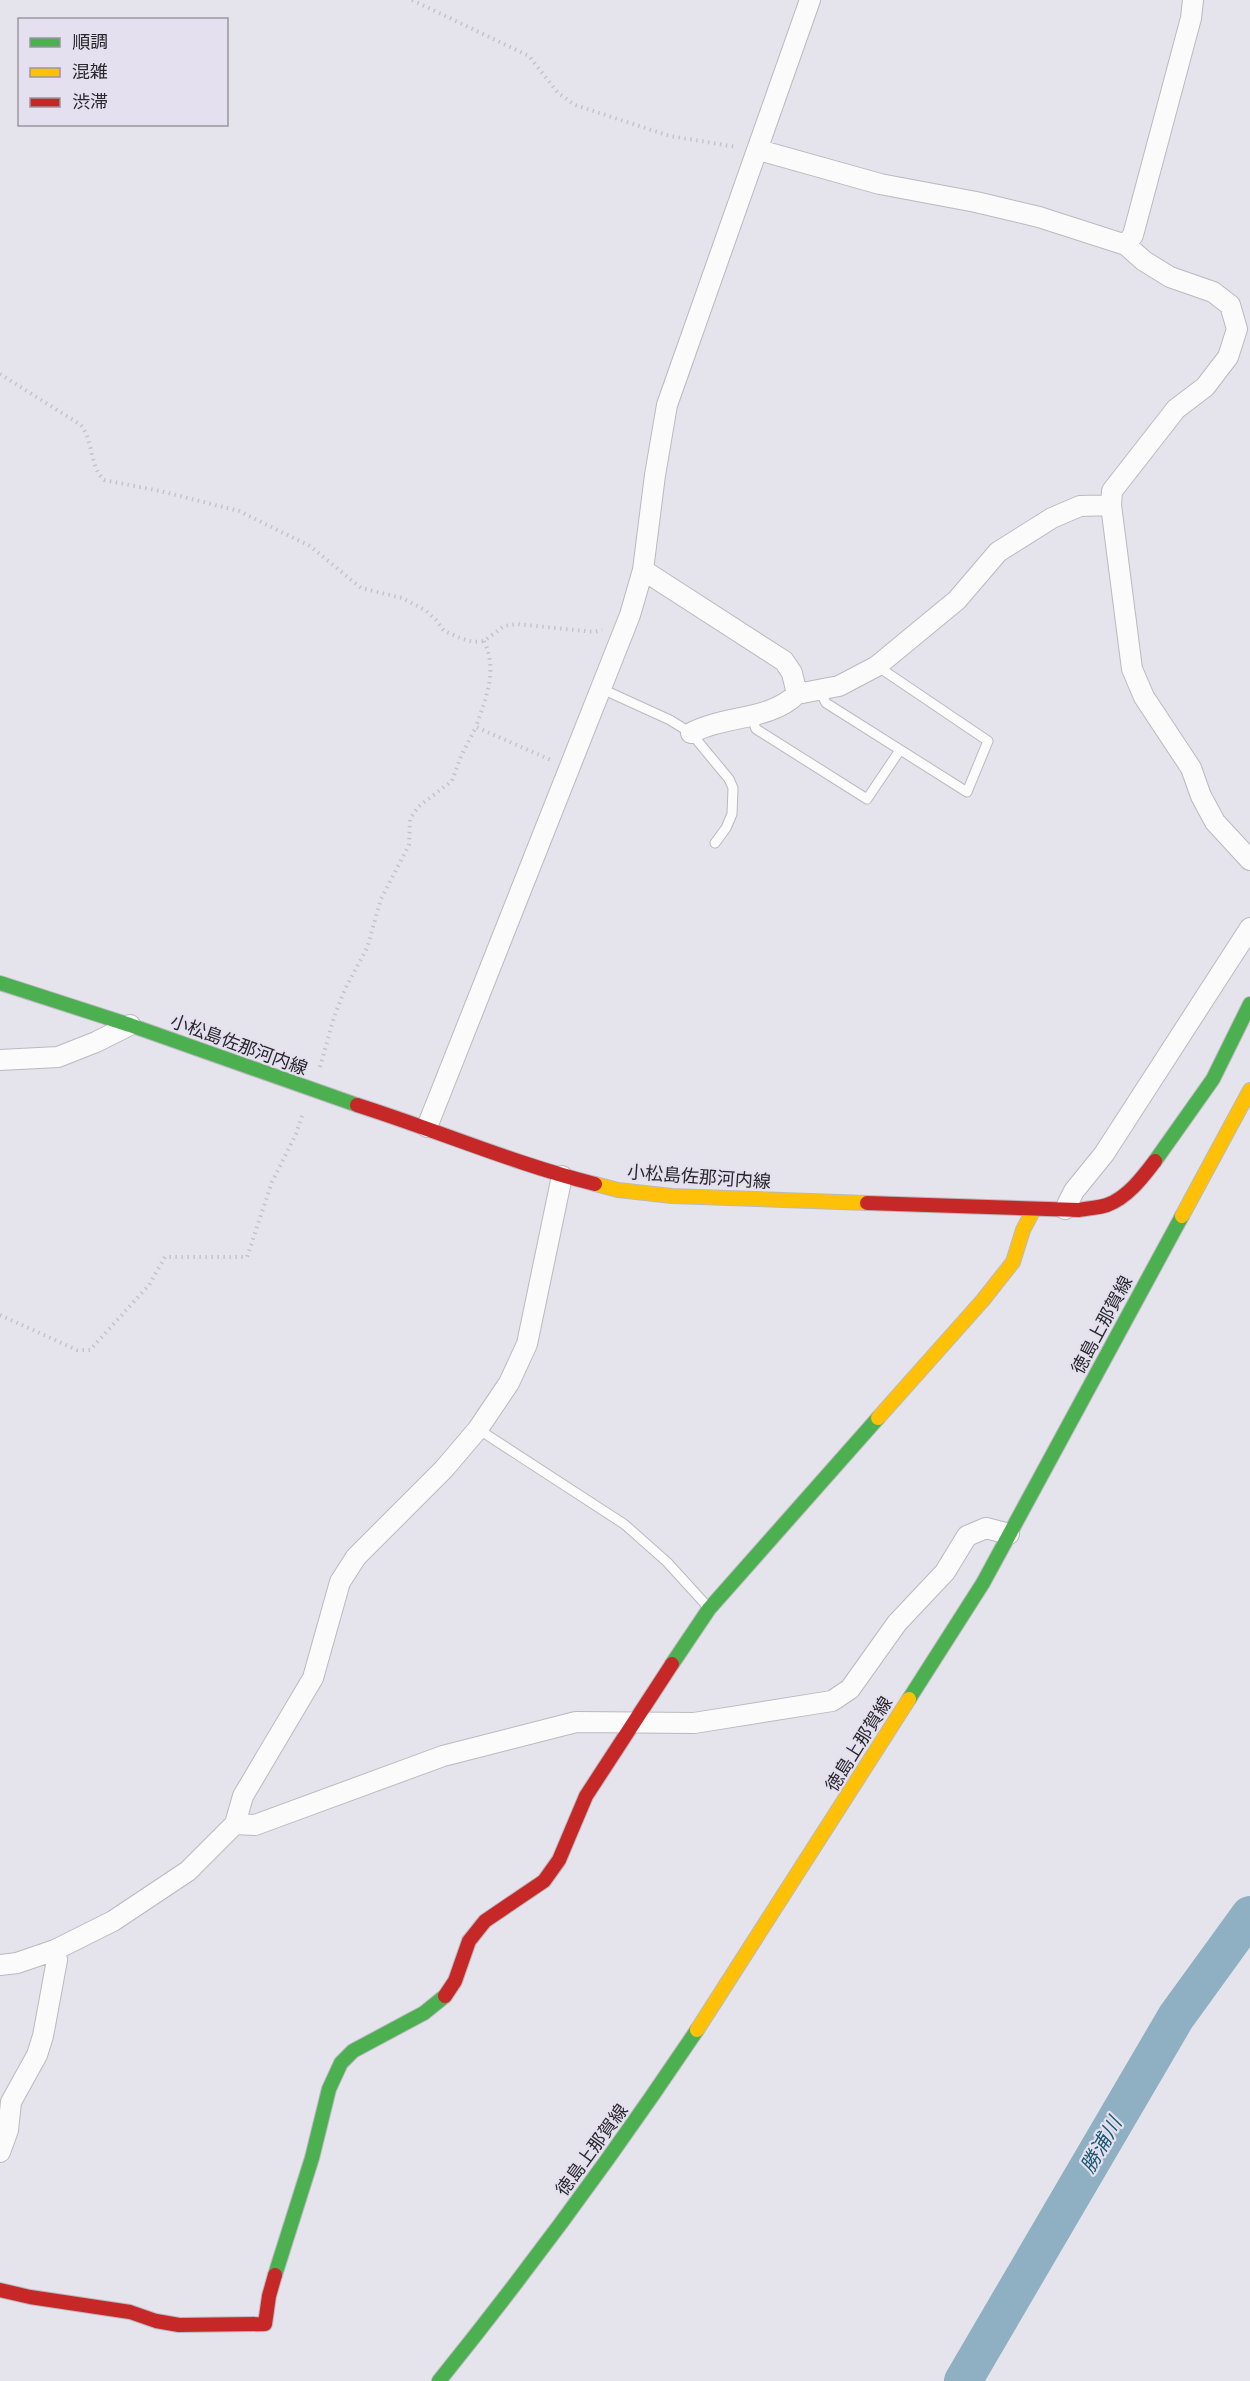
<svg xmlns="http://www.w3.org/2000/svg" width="1250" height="2381" font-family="'Noto Serif','Noto Sans JP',serif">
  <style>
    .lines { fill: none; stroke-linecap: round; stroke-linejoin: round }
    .river { stroke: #8eb0c2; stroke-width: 38 }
    .lane-casing { stroke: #bab9bf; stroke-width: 11 }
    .street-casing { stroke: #bab9bf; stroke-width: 22 }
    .fast-casing { stroke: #bab9bf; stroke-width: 16 }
    .slow-casing { stroke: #bab9bf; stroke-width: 16 }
    .jam-casing { stroke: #bab9bf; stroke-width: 16 }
    .path { stroke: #c4c4c7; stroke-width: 4; stroke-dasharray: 1.5 4.5; stroke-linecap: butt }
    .lane { stroke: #fbfbfc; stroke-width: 9 }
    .street { stroke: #fbfbfc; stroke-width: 20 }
    .fast { stroke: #4caf50; stroke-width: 14 }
    .slow { stroke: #ffc107; stroke-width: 14 }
    .jam { stroke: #c62828; stroke-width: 14 }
    .labels { text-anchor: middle; stroke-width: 4.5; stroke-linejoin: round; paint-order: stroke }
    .street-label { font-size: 18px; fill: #28272c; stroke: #e4e0ef }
    .water-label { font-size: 20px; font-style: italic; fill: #175770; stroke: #e4e0ef }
  </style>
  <rect width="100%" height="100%" fill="#e5e4ec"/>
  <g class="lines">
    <!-- river -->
    <path class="river" d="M963,2381L1176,2017L1250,1915"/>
    <!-- lane casing -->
    <g class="lane-casing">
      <path id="lane" d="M602,689L670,720L691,733L729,779L733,788L732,814L726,828L715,843
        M819,689L826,703L967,792L988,741L877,666
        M752,717L756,729L867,799L900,750
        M478,1429L624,1524L667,1562L708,1607"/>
    </g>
    <!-- street casing -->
    <g class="street-casing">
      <path id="street" d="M759,150L880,184L976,202L1039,217L1126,245L1144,261L1170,277L1213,292L1230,305L1237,329L1228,357L1205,387L1176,409L1112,491L1111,505L1132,669L1144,697L1191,768L1201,796L1215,822L1250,860
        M1126,245L1133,235L1191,18L1193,0
        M643,570L784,661L792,673L797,694C769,721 725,715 691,733
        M797,694L839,686L877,666L957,600L998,552L1052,518L1080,506L1111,505
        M0,1060L58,1057L96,1042L130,1025
        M427,1127L630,615L643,570L655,475L667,405L810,0
        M1065,1209L1074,1191L1104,1154L1250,928
        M235,1824L255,1825L443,1756L576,1722L694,1723L832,1701L850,1689L897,1623L945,1572L967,1536L986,1528L1009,1534
        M0,1965L17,1963L55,1950L113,1921L188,1871L235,1824L243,1796L313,1678L340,1582L356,1557L444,1469L478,1429L509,1383L527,1344L562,1176
        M0,2152L8,2130L11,2102L37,2055L43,2036L57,1960L55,1950"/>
    </g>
    <!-- fast casing -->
    <g class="fast-casing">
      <path id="fast" d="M0,983L130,1025L357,1105
        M1155,1161L1213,1079L1250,1004
        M672,1664L709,1609L878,1418
        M909,1699L983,1583L1182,1216
        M275,2275L312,2158L329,2089L341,2063L353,2051L424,2013L445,1996
        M439,2381C530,2268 616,2151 697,2030"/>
    </g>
    <!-- slow casing -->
    <g class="slow-casing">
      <path id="slow" d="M595,1184L618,1190L672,1196L867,1203
        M1182,1216L1250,1090
        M878,1418L983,1300L1013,1262L1023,1230L1034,1209
        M697,2030L909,1699"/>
    </g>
    <!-- jam casing -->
    <g class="jam-casing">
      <path id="jam" d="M357,1105C436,1130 515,1164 595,1184
        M867,1203L1079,1210C1088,1208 1098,1208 1107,1205C1127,1198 1143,1177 1155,1161
        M445,1996L455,1981L469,1941L485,1921L544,1881L559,1860L586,1796L672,1664
        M0,2290L30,2297L130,2312L156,2321L179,2325L265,2324L269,2296L275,2275"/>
    </g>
    <!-- path -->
    <path class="path" d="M412,0L529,56L558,93L575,105L670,136L737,147
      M0,374L81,425C94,442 89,466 104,480L160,491L239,511L310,546L361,588L402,598L425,610L436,620L444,631L463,639L474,642L484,641L504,626L517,624L594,632L602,630
      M484,641C498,671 486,697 476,727L553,761
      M320,1067L334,1017L345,989L367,948L381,899L409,845L410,819L418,807L452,781L461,756L476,727
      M0,1315L77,1350H90L149,1285L165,1257H247L272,1182L296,1134L303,1113"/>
    <!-- lane -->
    <use href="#lane" class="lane"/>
    <!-- street -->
    <use href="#street" class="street"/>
    <!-- fast -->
    <use href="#fast" class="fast"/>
    <!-- slow -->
    <use href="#slow" class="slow"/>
    <!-- jam -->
    <use href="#jam" class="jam"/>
  </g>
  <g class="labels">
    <!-- street labels -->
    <g class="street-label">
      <text transform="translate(239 1045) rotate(20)" y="6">小松島佐那河内線</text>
      <text transform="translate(699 1177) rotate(4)" y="6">小松島佐那河内線</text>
      <text transform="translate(1102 1325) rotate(-62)" y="6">徳島上那賀線</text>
      <text transform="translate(859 1744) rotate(-58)" y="6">徳島上那賀線</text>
      <text transform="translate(592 2150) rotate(-54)" y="6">徳島上那賀線</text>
    </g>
    <!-- water labels -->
    <g class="water-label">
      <text transform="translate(1101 2145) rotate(-60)" y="7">勝浦川</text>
    </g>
  </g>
  <!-- legend -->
  <rect x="18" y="18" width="210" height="108" fill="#e4e0ef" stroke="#9996a1" stroke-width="1.5"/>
  <rect x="30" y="38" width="30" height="9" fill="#4caf50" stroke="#9996a1" stroke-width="1.5"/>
  <text x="72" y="48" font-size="18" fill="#28272c">順調</text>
  <rect x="30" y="68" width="30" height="9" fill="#ffc107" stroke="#9996a1" stroke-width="1.5"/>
  <text x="72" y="78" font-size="18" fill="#28272c">混雑</text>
  <rect x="30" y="98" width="30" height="9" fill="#c62828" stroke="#9996a1" stroke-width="1.5"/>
  <text x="72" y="108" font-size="18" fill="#28272c">渋滞</text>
</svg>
